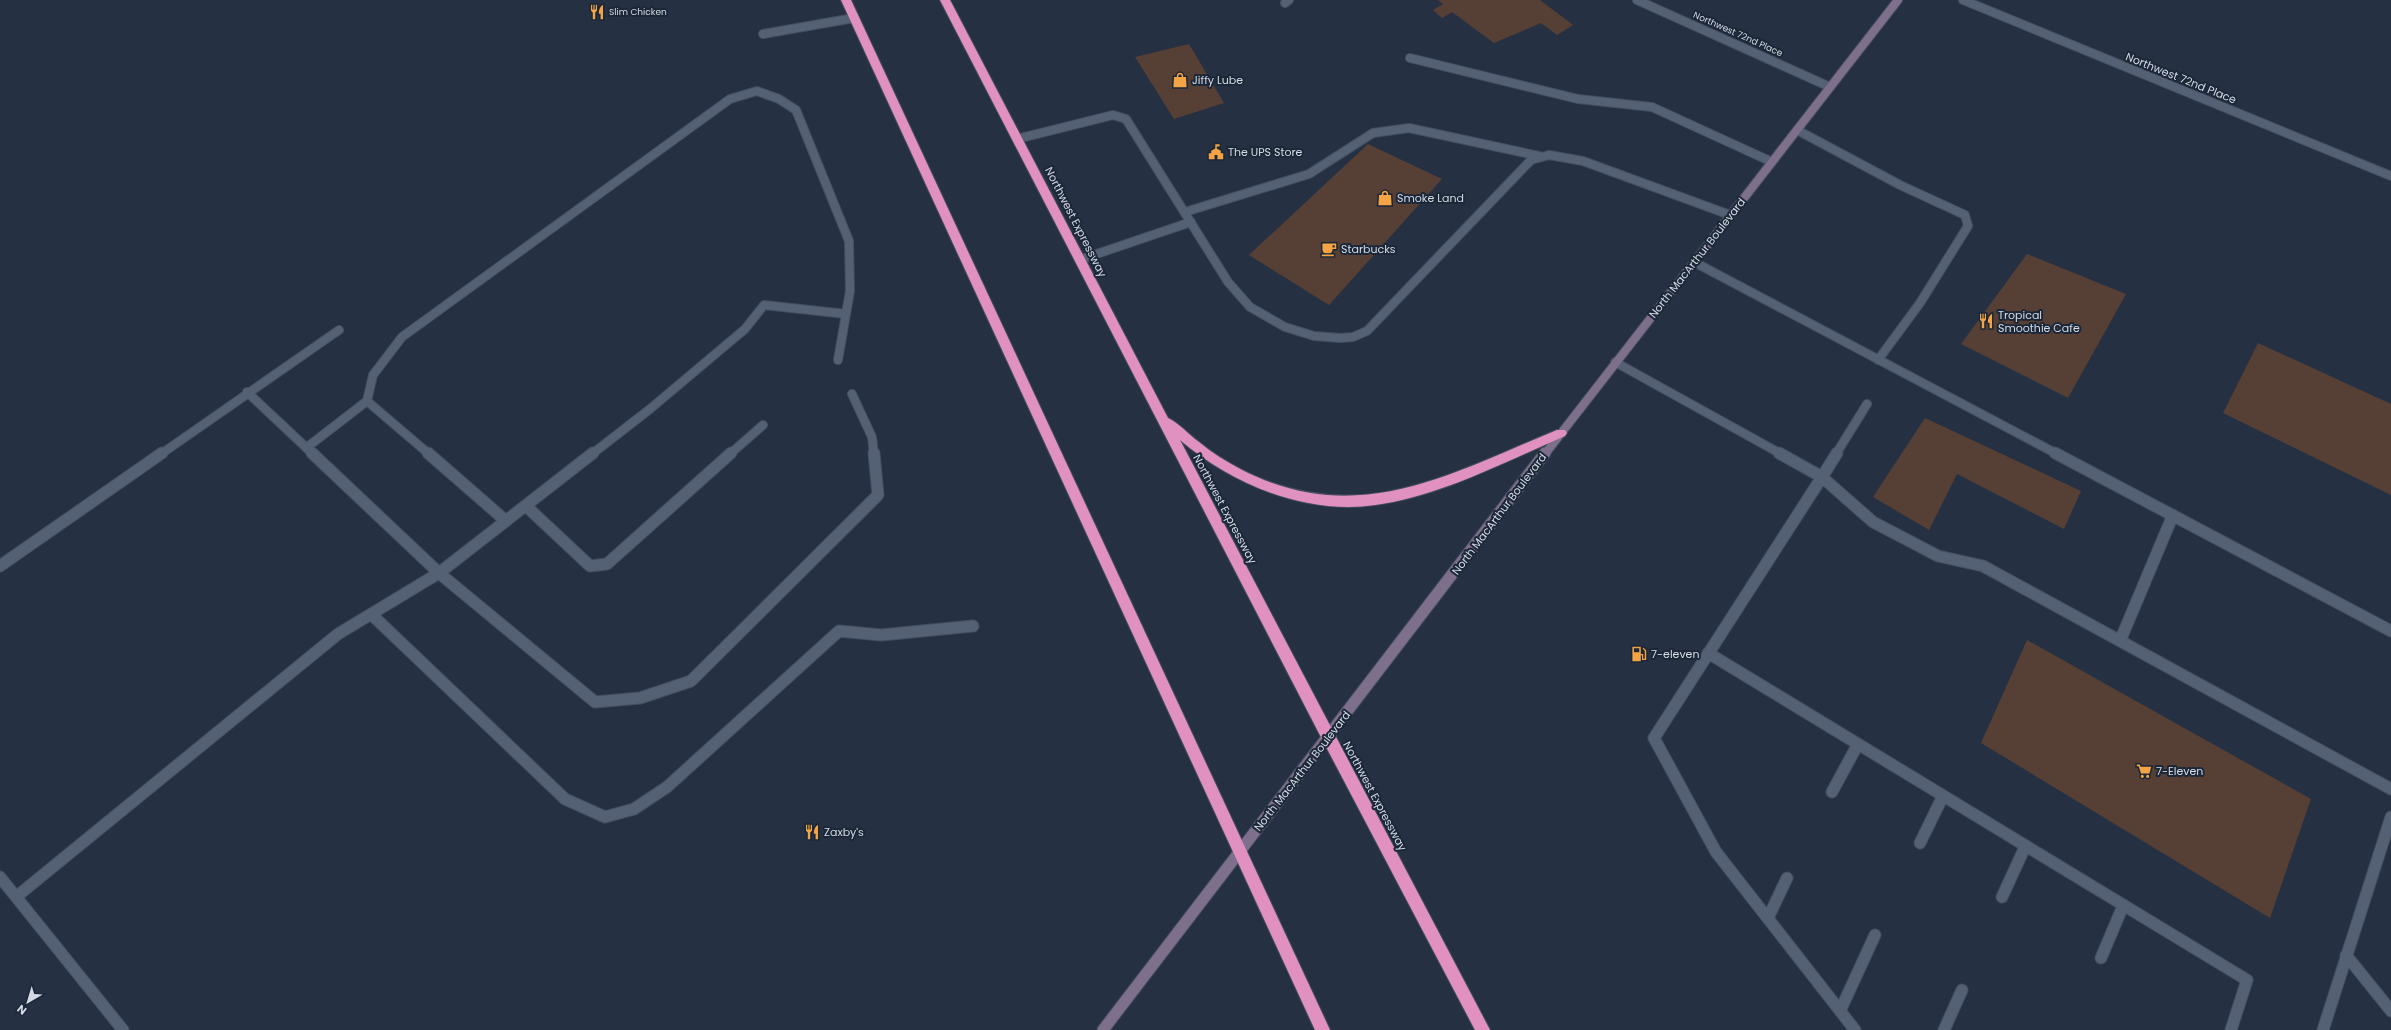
<svg xmlns="http://www.w3.org/2000/svg" width="2391" height="1030" font-family="Poppins,sans-serif">
  <style>
    .building { fill: #563f35 }
    .lines { fill: none; stroke-linecap: round; stroke-linejoin: round }
    .lane-far1-casing { stroke: #454e5e; stroke-width: 10 }
    .lane-casing { stroke: #454e5e; stroke-width: 13 }
    .street-casing { stroke: #454e5e; stroke-width: 10 }
    .secondary-far1-casing { stroke: #454e5e; stroke-width: 10 }
    .secondary-casing { stroke: #454e5e; stroke-width: 13 }
    .highway-casing { stroke: #454e5e; stroke-width: 2 }
    .lane-far1 { stroke: #546175; stroke-width: 8 }
    .lane { stroke: #546175; stroke-width: 11 }
    .street { stroke: #546175; stroke-width: 8 }
    .secondary-far1 { stroke: #7e6f8c; stroke-width: 8 }
    .secondary { stroke: #7e6f8c; stroke-width: 11 }
    .highway { fill: #e091c0; fill-rule: evenodd }
    .labels { text-anchor: middle; stroke-width: 4; stroke-linejoin: round; paint-order: stroke }
    .far-poi-label { font-size: 9px; fill: #d3dae6; stroke: #1c2738; text-anchor: start }
    .far-street-label { font-size: 9px; fill: #d3dae6; stroke: #1c2738 }
    .street-label { font-size: 11px; fill: #d3dae6; stroke: #1c2738 }
    .poi-label { font-size: 11px; fill: #d3dae6; stroke: #1c2738; text-anchor: start }
  </style>
  <rect width="100%" height="100%" fill="#253143"/>
  <!-- building -->
  <path class="building" d="M1438,0H1540L1573,25L1557,35L1541,23L1494,43L1452,12L1442,18L1433,10L1443,4Z
    M1189,44L1224,103L1174,119L1135,57Z
    M1368,144L1442,179L1329,305L1249,255Z
    M2027,254L2126,294L2068,398L1961,344Z
    M2258,343L2391,404V495L2223,413Z
    M1925,418L2081,491L2064,529L1957,474L1929,530L1873,497Z
    M2027,640L2311,799L2270,918L1981,743Z"/>
  <g class="lines">
    <!-- lane-far1 casing -->
    <g class="lane-far1-casing">
      <path id="lane-far1" d="M1285,3L1289,0
        M763,34L854,18
        M1410,58L1578,99L1652,107L1772,162
        M1797,130L1900,185L1965,215L1968,226L1920,303L1878,360
        M1017,139L1113,115L1126,119L1228,282L1250,307L1285,327L1314,336L1341,338L1353,337L1367,331L1531,160L1549,155L1583,161L1730,215
        M1185,212L1309,174L1373,133L1409,128L1539,156
        M1079,260L1191,222
        M1694,262L2057,454
        M1615,362L1781,454
        M247,392L313,454
        M852,394L872,437L874,454
        M367,401L429,454
        M306,448L367,401L373,375L402,337L730,99L757,91L779,99L796,110L849,241L850,291L838,360
        M161,454L339,330
        M592,454L650,409L745,329L764,305L846,314
        M730,454L763,425
        M1836,454L1867,404"/>
    </g>
    <!-- lane casing -->
    <g class="lane-casing">
      <path id="lane" d="M312,453L439,573L595,702L640,698L691,681L878,495L874,453
        M428,453L506,521
        M1779,453L1822,477L1654,738L1716,852L1855,1030
        M1837,453L1822,477L1873,522L1938,556L1983,566L2391,789
        M2055,453L2391,631
        M526,506L590,566L607,564L731,453
        M0,566L162,453
        M371,614L565,799L605,817L634,809L667,787L839,631L881,635L973,626
        M2120,641L2173,515
        M1708,653L2247,980L2231,1030
        M1832,792L1858,744
        M1920,843L1943,796
        M0,877L123,1030
        M16,897L338,634L439,573L593,453
        M2002,897L2025,847
        M1768,918L1787,878
        M2346,955L2391,1011
        M2101,958L2123,906
        M1840,1011L1875,935
        M1944,1030L1962,990
        M2323,1030L2391,817"/>
    </g>
    <!-- street casing -->
    <g class="street-casing">
      <path id="street" d="M1637,0L1830,87
        M1963,0L2391,176"/>
    </g>
    <!-- secondary-far1 casing -->
    <g class="secondary-far1-casing">
      <path id="secondary-far1" d="M1545,454L1898,0"/>
    </g>
    <!-- secondary casing -->
    <g class="secondary-casing">
      <path id="secondary" d="M1103,1030L1545,453"/>
    </g>
    <!-- highway casing -->
    <g class="highway-casing">
      <path id="highway" d="M841,0H851L1330,1030H1315Z
        M940,0H950L1168,418C1179,423 1189,435 1199,442C1212,453 1227,462 1242,470C1358,529 1450,474 1557,430H1565L1567,433L1565,436C1504,462 1441,496 1375,505C1305,515 1232,484 1180,440L1490,1030H1475L1323,741Z"/>
    </g>
    <!-- lane-far1 -->
    <use href="#lane-far1" class="lane-far1"/>
    <!-- lane -->
    <use href="#lane" class="lane"/>
    <!-- street -->
    <use href="#street" class="street"/>
    <!-- secondary-far1 -->
    <use href="#secondary-far1" class="secondary-far1"/>
    <!-- secondary -->
    <use href="#secondary" class="secondary"/>
    <!-- highway -->
    <use href="#highway" class="highway"/>
  </g>
  <!-- icons -->
  <defs>
    <g id="restaurant-bare" transform="scale(1.2)"><path d="M-5-6h1v4h1v-4h1v4h1v-4h1v5L-1.5 .5V6h-2V.5L-5-1ZM5-6V6H3V1.5H1.5Q1.5-4 5-6Z" fill="#f4a444" stroke="#1c2738" stroke-width="2.5" paint-order="stroke"/></g>
    <g id="shop-bare" transform="scale(1.2)"><path d="M-5-2.5h2.3a2.7 3.5 0 0 1 5.4 0H5L5.5 6h-11ZM-1.5-2.5h3a1.5 2.3 0 0 0-3 0Z" fill="#f4a444" stroke="#1c2738" stroke-width="2.5" paint-order="stroke"/></g>
    <g id="civic-bare" transform="scale(1.2)"><path d="M-.6-6.5H3V-4.5H.6V-3L4-1V1h2V6H-6V1h2V-1L-.6-3ZM-1.2 2.5V6h2.4V2.5Z" fill="#f4a444" stroke="#1c2738" stroke-width="2.5" paint-order="stroke"/></g>
    <g id="cafe-bare" transform="scale(1.2)"><path d="M-5.5-4.5H6V0H3Q3 3.5 0 3.5H-2.5Q-5.5 3.5-5.5 0ZM3-3.2v2h1.7v-2ZM-6 4.5H4V6H-6Z" fill="#f4a444" stroke="#1c2738" stroke-width="2.5" paint-order="stroke"/></g>
    <g id="fuel-bare" transform="scale(1.2)"><path d="M-5.5-6h7V0h2V4h1.3V-2.5L3-4.5l.8-.8L6-3V5H2.5V1h-1V6h-7ZM-4.2-4.7v3.2H.2V-4.7Z" fill="#f4a444" stroke="#1c2738" stroke-width="2.5" paint-order="stroke"/></g>
    <g id="supermarket-bare" transform="scale(1.2)"><path d="M-6-5.5h2.5l.6 2H6L4.5 2H-2.5L-4.4-4H-6ZM-1.5 3.2a1.3 1.3 0 1 0 .1 0ZM3 3.2a1.3 1.3 0 1 0 .1 0Z" fill="#f4a444" stroke="#1c2738" stroke-width="2.5" paint-order="stroke"/></g>
  </defs>
  <g fill-rule="evenodd">
    <use href="#restaurant-bare" x="597" y="12"/>
    <use href="#shop-bare" x="1180" y="80"/>
    <use href="#civic-bare" x="1216" y="152"/>
    <use href="#shop-bare" x="1385" y="198"/>
    <use href="#cafe-bare" x="1329" y="249"/>
    <use href="#restaurant-bare" x="1986" y="321"/>
    <use href="#fuel-bare" x="1639" y="654"/>
    <use href="#supermarket-bare" x="2144" y="771"/>
    <use href="#restaurant-bare" x="812" y="832"/>
  </g>
  <g class="labels">
    <!-- far-poi labels -->
    <g class="far-poi-label">
      <text x="609" y="15">Slim Chicken</text>
    </g>
    <!-- far-street labels -->
    <g class="far-street-label">
      <text transform="translate(1738 34) rotate(24)" y="3">Northwest 72nd Place</text>
    </g>
    <!-- street labels -->
    <g class="street-label">
      <text transform="translate(2181 78) rotate(22)" y="4">Northwest 72nd Place</text>
      <text transform="translate(1076 222) rotate(63)" y="4">Northwest Expressway</text>
      <text transform="translate(1697 258) rotate(-52)" y="4">North MacArthur Boulevard</text>
      <text transform="translate(1225 509) rotate(62)" y="4">Northwest Expressway</text>
      <text transform="translate(1499 514) rotate(-53)" y="4">North MacArthur Boulevard</text>
      <text transform="translate(1302 771) rotate(-52)" y="4">North MacArthur Boulevard</text>
      <text transform="translate(1375 796) rotate(62)" y="4">Northwest Expressway</text>
    </g>
    <!-- poi labels -->
    <g class="poi-label">
      <text x="1192" y="84">Jiffy Lube</text>
      <text x="1228" y="156">The UPS Store</text>
      <text x="1397" y="202">Smoke Land</text>
      <text x="1341" y="253">Starbucks</text>
      <text x="1998" y="319">Tropical<tspan x="1998" dy="13">Smoothie Cafe</tspan></text>
      <text x="1651" y="658">7-eleven</text>
      <text x="2156" y="775">7-Eleven</text>
      <text x="824" y="836">Zaxby's</text>
    </g>
  </g>
  <!-- north arrow -->
  <g transform="translate(28 1002) rotate(218)" stroke="#1c2738" stroke-width="3" paint-order="stroke">
  <path d="M0-3L7 15L0 10L-7 15Z" fill="#d3dae6"/>
  <text y="-6" font-size="11" font-weight="bold" text-anchor="middle" fill="#d3dae6">N</text>
  </g>
</svg>
